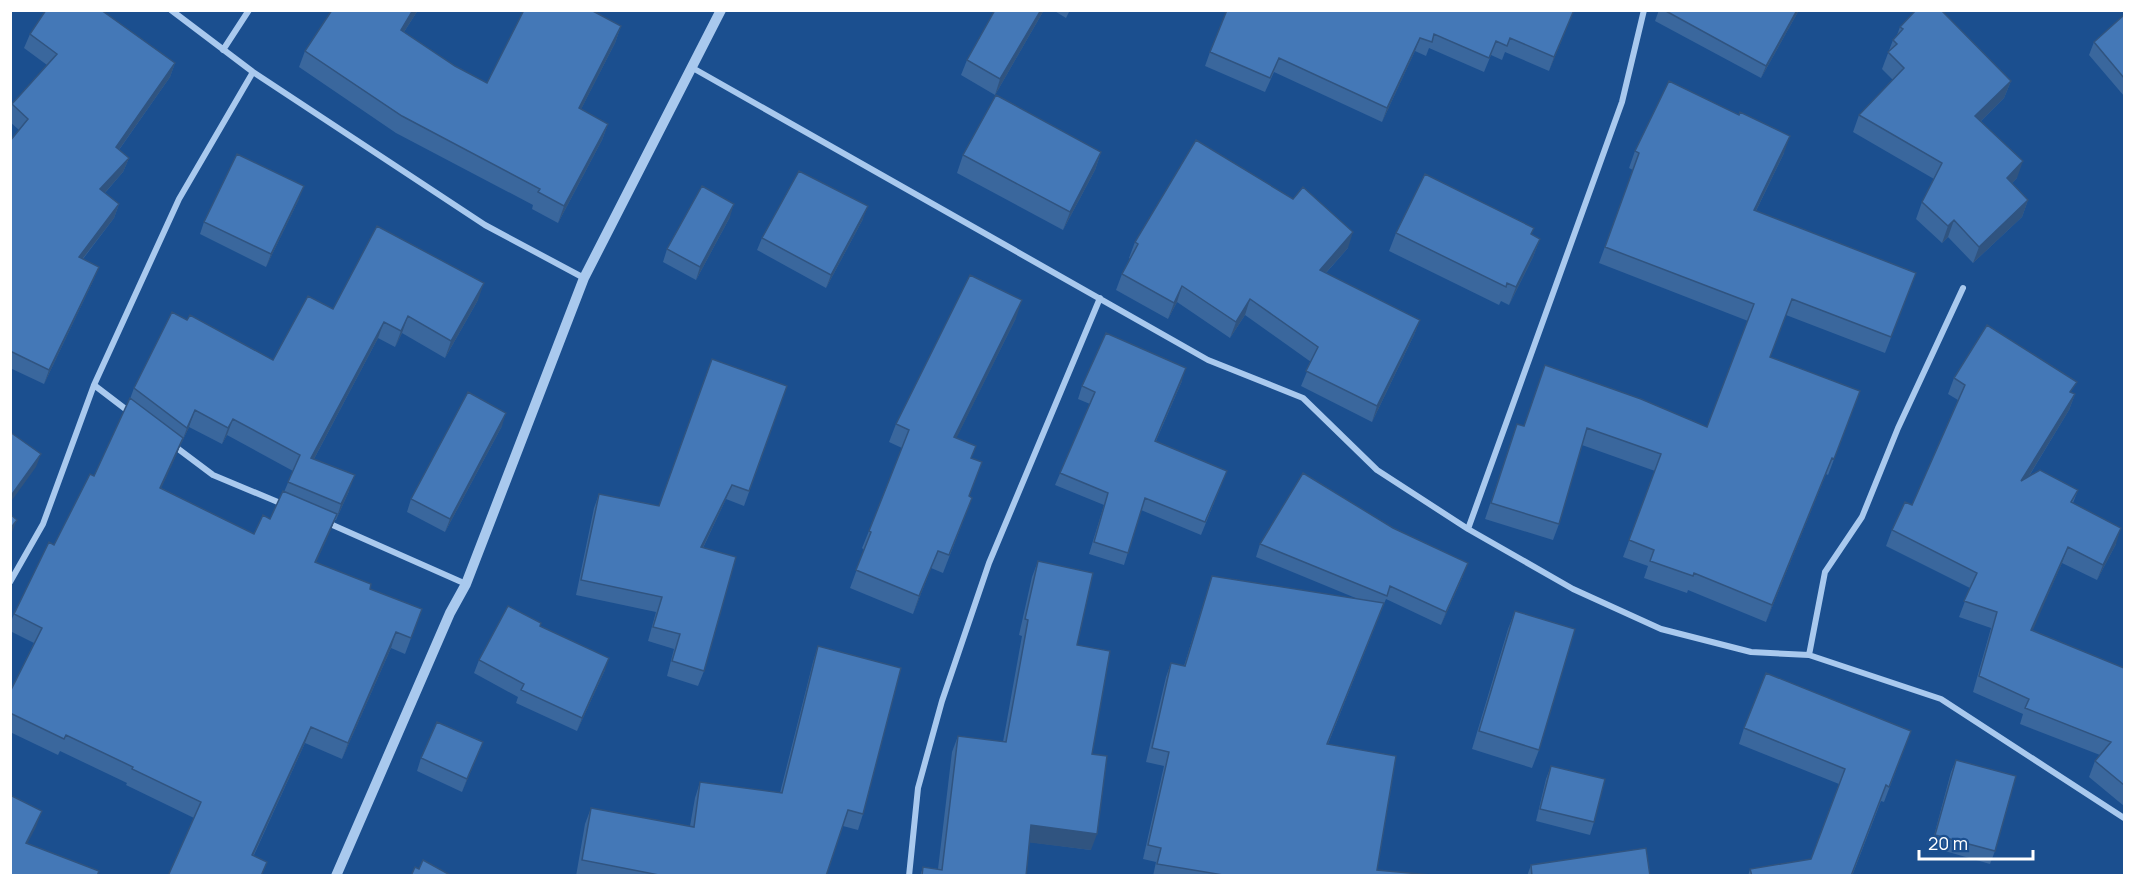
<svg xmlns="http://www.w3.org/2000/svg" width="2135" height="886" font-family="Manrope,sans-serif">
  <style>
    .lines { fill: none; stroke-linecap: round; stroke-linejoin: round }
    .minor { stroke: #a9c9ee; stroke-width: 6 }
    .tertiary { stroke: #a9c9ee; stroke-width: 10 }
    .wall { fill: #3a679d; fill-rule: evenodd }
    .shaded-wall { fill: #305480 }
    .building { fill: #4478b7; stroke: #305480; stroke-width: 1.5 }
  </style>
  <rect width="100%" height="100%" fill="#1b4f8f"/>
  <g class="lines">
    <!-- minor -->
    <path class="minor" d="M171,10L253,72L485,225L584,278
      M223,50L249,10
      M691,67L1208,360L1303,398L1377,470L1468,529L1573,589L1661,629L1751,652L1809,655L1941,699L2124,818
      M94,385L132,414
      M173,445L213,475L285,505
      M328,523L466,584
      M1468,529L1622,102L1644,10
      M10,582L43,524L94,385L179,199L253,72
      M1809,655L1825,572L1862,517L1898,428L1963,288
      M909,876L918,788L942,701L989,563L1100,298"/>
    <!-- tertiary -->
    <path class="tertiary" d="M336,876L450,613L466,584L584,278L721,10"/>
  </g>
  <!-- wall -->
  <path class="wall" d="M332,10H418L404,32L455,66L487,83L621,26L615,43L581,109L608,124L602,140L558,223L532,209L533,205L396,133L299,67L305,51Z
    M995,10H1044L995,95L961,75L967,60Z
    M1053,10H1070L1066,18Z
    M1574,10L1549,71L1505,52L1502,60L1491,55L1484,72L1429,48L1426,56L1415,51L1382,122L1274,72L1265,92L1205,66L1210,52Z
    M1659,10H1799L1761,78L1655,21Z
    M2124,15V96L2089,55L2094,42Z
    M1900,27L2011,81L2004,98L1981,121L2017,178L2012,183L2028,200L2022,217L1973,263L1948,237L1942,243L1916,219L1922,202L1934,179L1853,132L1859,115L1893,80L1882,69L1893,40L1897,35Z
    M30,34L175,63L170,77L119,150L129,158L123,172L105,193L119,204L114,218L83,259L99,267L93,281L44,384L10,368V141L19,130L10,122V107L12,104L47,65L24,48Z
    M1635,151L1784,153L1756,211L1916,273L1885,353L1786,315L1770,357L1860,391L1828,475L1826,474L1766,622L1688,590L1687,593L1644,578L1648,566L1623,557L1655,471L1582,445L1559,524L1553,540L1485,519L1517,424L1524,426L1707,427L1748,321L1599,263L1633,170L1629,168Z
    M1101,152L1095,170L1063,230L957,173L963,155Z
    M299,199L266,267L200,234L204,222Z
    M730,217L696,280L663,262L667,249Z
    M863,219L826,288L757,250L762,238Z
    M1534,228L1531,235L1540,239L1533,257L1509,305L1501,301L1499,305L1389,251L1396,233Z
    M1135,242L1348,248L1326,273L1420,320L1414,335L1372,422L1301,386L1311,362L1245,315L1230,338L1177,302L1168,319L1116,290L1122,274L1130,258H1129Z
    M478,300L445,358L402,333L395,347L378,338L314,459L349,491L336,520H335L316,562L370,589L422,609L405,654L391,648L342,759L305,743L254,855L262,876L194,818L126,785L127,783L60,751L58,755L10,732V692L34,643L10,631V624L14,614L94,476L130,399L134,388L187,320L273,360L333,309ZM189,427L222,444L227,435L293,471L284,492L270,519L254,534L161,488L181,444Z
    M1016,318L956,438L972,458L969,496L972,498L943,573L931,568L913,614L850,588L864,550L862,548L869,531L902,448L889,442L896,424Z
    M1954,378L2073,393L2075,394L2069,410L2028,478L2078,490L2073,503L2116,544L2097,580L2062,563L2032,630L2124,668V806L2089,777L2095,761L2100,755L2020,724L2023,714L1973,692L1991,628L1959,617L1970,588L1886,546L1892,530L1912,505L1958,400L1948,394Z
    M1182,381L1156,441L1222,483L1201,535L1141,510L1124,565L1089,554L1104,505L1055,485L1090,404L1078,399L1082,386Z
    M787,386L744,506L726,499L703,548L704,671L698,686L667,676L674,649L648,641L656,612L576,595L594,508L599,494L659,506Z
    M502,426L445,532L407,512L411,499Z
    M1260,544L1463,576L1441,625L1386,599L1328,744L1377,870L1442,876H1153L1156,862L1143,859L1164,766L1146,762L1166,677L1171,663L1184,666L1212,576L1358,599L1256,557Z
    M1038,561L1077,645L1092,754L1091,850L1029,842L1026,876H920L923,867L938,869L952,752L958,736L1003,742L1022,636L1019,635L1032,577Z
    M1515,611L1539,750L1532,768L1472,749L1508,629Z
    M540,626L605,670L577,731L516,703L518,697L474,673L479,660Z
    M818,646L863,814L858,830L843,826L826,876H576L585,824L591,808L690,826L695,798L700,782L780,793L813,662Z
    M1744,728L1911,731L1884,802L1881,801L1852,876H1748L1750,869L1811,859L1839,784L1739,744Z
    M483,742L462,792L417,771L421,758Z
    M1956,760L1995,851L1990,864L1931,847L1951,772Z
    M1551,766L1594,822L1590,835L1536,821L1546,779Z
    M1531,865L1650,876H1527Z"/>
  <!-- shaded-wall -->
  <path class="shaded-wall" d="M413,10H418L395,46L401,30Z
    M1041,10H1044L995,95L1000,79Z
    M1574,10L1571,18L1549,71L1554,57Z
    M1797,10H1799L1761,78L1766,66Z
    M621,26L615,43L573,125L579,108Z
    M1420,38L1415,51L1382,122L1387,108Z
    M175,63L170,77L111,161L116,147Z
    M2011,81L2004,98L1969,133L1975,116Z
    M608,124L602,140L558,223L564,206Z
    M1790,136L1784,153L1748,227L1754,210Z
    M1101,152L1095,170L1063,230L1070,212Z
    M129,158L123,172L95,204L100,189Z
    M2023,161L2017,178L2001,195L2007,178Z
    M304,186L299,199L266,267L271,254Z
    M2028,200L2022,217L1973,263L1979,247Z
    M119,204L114,218L73,271L79,257Z
    M734,204L730,217L696,280L700,267Z
    M868,206L863,219L826,288L831,275Z
    M1954,220L1948,237L1942,243L1948,226Z
    M1353,232L1348,248L1314,286L1320,270Z
    M1540,239L1533,257L1509,305L1516,287Z
    M99,267L93,281L44,384L49,370Z
    M484,283L478,300L445,358L451,341Z
    M1182,286L1177,302L1168,319L1174,303Z
    M1250,299L1245,315L1230,338L1236,322Z
    M1022,300L1016,318L948,455L954,437Z
    M408,316L402,333L395,347L401,331Z
    M1420,320L1414,335L1372,422L1377,406Z
    M384,322L378,338L306,474L311,458Z
    M1186,368L1182,381L1150,453L1155,441Z
    M2075,394L2069,410L2016,497L2021,481Z
    M195,410L189,427L181,444L187,428Z
    M506,413L502,426L445,532L450,519Z
    M233,419L227,435L222,444L228,428Z
    M183,438L177,454L154,504L160,488Z
    M41,454L36,467L10,503V497Z
    M1832,458L1826,474L1766,622L1772,605Z
    M355,475L349,491L336,520L341,504Z
    M732,485L726,499L696,562L701,547Z
    M337,514L331,530L309,578L315,562Z
    M17,520L12,532L10,535V529Z
    M2121,528L2116,544L2097,580L2103,565Z
    M2068,547L2062,563L2026,646L2031,630Z
    M938,551L931,568L913,614L919,596Z
    M1468,563L1463,576L1441,625L1446,612Z
    M396,632L391,648L342,759L348,743Z
    M609,658L605,670L577,731L582,718Z
    M311,727L305,743L246,871L252,855Z
    M483,742L478,755L462,792L467,779Z
    M42,811L36,827L20,858L26,843Z
    M1031,825L1097,834L1091,850L1025,842Z"/>
  <!-- building -->
  <path class="building" d="M46,10H101L175,63L116,147L129,158L100,189L119,204L79,257L99,267L49,370L10,351V141L28,119L12,104L57,54L30,34Z
    M332,10H413L401,30L455,66L487,83L524,10H591L621,26L579,108L608,124L564,206L538,192L540,189L402,116L305,51Z
    M995,10H1041L1000,79L967,60Z
    M1227,10H1574L1554,57L1510,38L1507,46L1496,41L1489,58L1434,34L1432,42L1420,38L1387,108L1279,58L1270,78L1210,52Z
    M1664,10H1797L1766,66Z
    M1916,10H1941L2011,81L1975,116L2023,161L2007,178L2028,200L1979,247L1954,220L1948,226L1922,202L1942,163L1859,115L1904,68L1888,52L1897,44L1893,40L1903,29L1900,27Z
    M2124,15V78L2094,42Z
    M1669,81L1739,115L1740,112L1790,136L1754,210L1916,273L1891,337L1792,299L1770,357L1860,391L1834,459L1832,458L1772,605L1694,573L1693,576L1650,561L1654,550L1629,540L1661,454L1587,428L1559,524L1491,503L1517,424L1524,426L1545,365L1641,399L1707,427L1754,304L1605,247L1639,153L1635,151Z
    M996,95L1101,152L1070,212L963,155Z
    M1196,140L1293,199L1303,187L1353,232L1320,270L1420,320L1377,406L1306,371L1318,347L1250,299L1236,322L1182,286L1174,303L1122,274L1138,244L1135,242Z
    M237,154L304,186L271,254L204,222Z
    M799,171L868,206L831,275L762,238Z
    M1425,174L1534,228L1531,234L1540,239L1516,287L1507,283L1506,287L1396,233Z
    M702,186L734,204L700,267L667,249Z
    M377,226L484,283L451,341L408,316L401,331L384,322L311,458L355,475L341,504L288,482L300,455L233,419L228,428L195,410L187,428L134,388L172,312L187,320L190,315L273,360L308,296L333,309Z
    M970,275L1022,300L954,437L976,446L971,458L982,462L969,496L972,498L949,555L938,551L919,596L856,570L871,532L869,531L909,430L896,424Z
    M1987,325L2077,382L2070,392L2075,394L2021,481L2040,470L2078,490L2071,502L2121,528L2103,565L2068,547L2031,630L2124,668V785L2095,761L2111,742L2025,708L2029,699L1979,676L1997,612L1964,601L1977,573L1892,530L1905,502L1912,505L1965,385L1954,378Z
    M1106,333L1186,368L1155,441L1227,471L1205,522L1145,498L1128,553L1094,542L1108,493L1060,473L1095,392L1082,386Z
    M712,359L787,386L749,491L732,485L701,547L736,557L704,671L672,661L680,634L653,627L662,597L581,580L599,494L659,506Z
    M468,392L506,413L450,519L411,499Z
    M130,398L183,438L160,488L254,534L263,515L270,519L283,491L337,514L315,562L371,584L370,589L422,609L411,638L396,632L348,743L311,727L252,855L267,862L261,876H168L201,802L132,769L133,767L66,735L64,739L10,713V692L42,628L14,614L49,542L54,545L90,474L94,476Z
    M10,432L41,454L10,497Z
    M1303,473L1393,528L1468,563L1446,612L1390,586L1387,596L1260,544Z
    M10,514L17,520L10,529Z
    M1038,561L1093,573L1077,645L1110,651L1092,754L1107,756L1097,834L1031,825L1026,876H922L923,867L942,870L958,736L1006,742L1028,620L1025,619Z
    M1212,576L1384,603L1327,744L1396,756L1377,870L1442,876H1229L1157,864L1161,848L1148,845L1169,752L1152,748L1171,663L1185,666Z
    M508,606L541,623L540,626L609,658L582,718L521,690L524,684L479,660Z
    M1515,611L1575,629L1539,750L1479,731Z
    M818,646L901,668L863,814L848,810L826,876H664L582,860L591,808L694,827L700,782L782,793Z
    M1766,673L1911,731L1889,787L1886,785L1851,876H1752L1750,869L1811,859L1845,769L1744,728Z
    M437,722L483,742L467,779L421,758Z
    M1956,760L2016,776L1995,851L1935,835Z
    M1551,766L1605,779L1594,822L1540,809Z
    M10,795L42,811L26,843L99,871L97,876H10Z
    M1646,848L1650,876H1532L1531,865Z
    M423,860L452,876H411L415,867L419,869Z"/>
  <!-- border -->
  <rect width="2135" height="886" fill="none" stroke="#ffffff" stroke-width="24"/>
  <!-- scale -->
  <path d="M1919 850v9h114v-9" fill="none" stroke="#ffffff" stroke-width="3"/>
  <text x="1928" y="850" font-size="18" fill="#ffffff" stroke="#1b4f8f" stroke-width="4.5" paint-order="stroke">20 m</text>
</svg>
